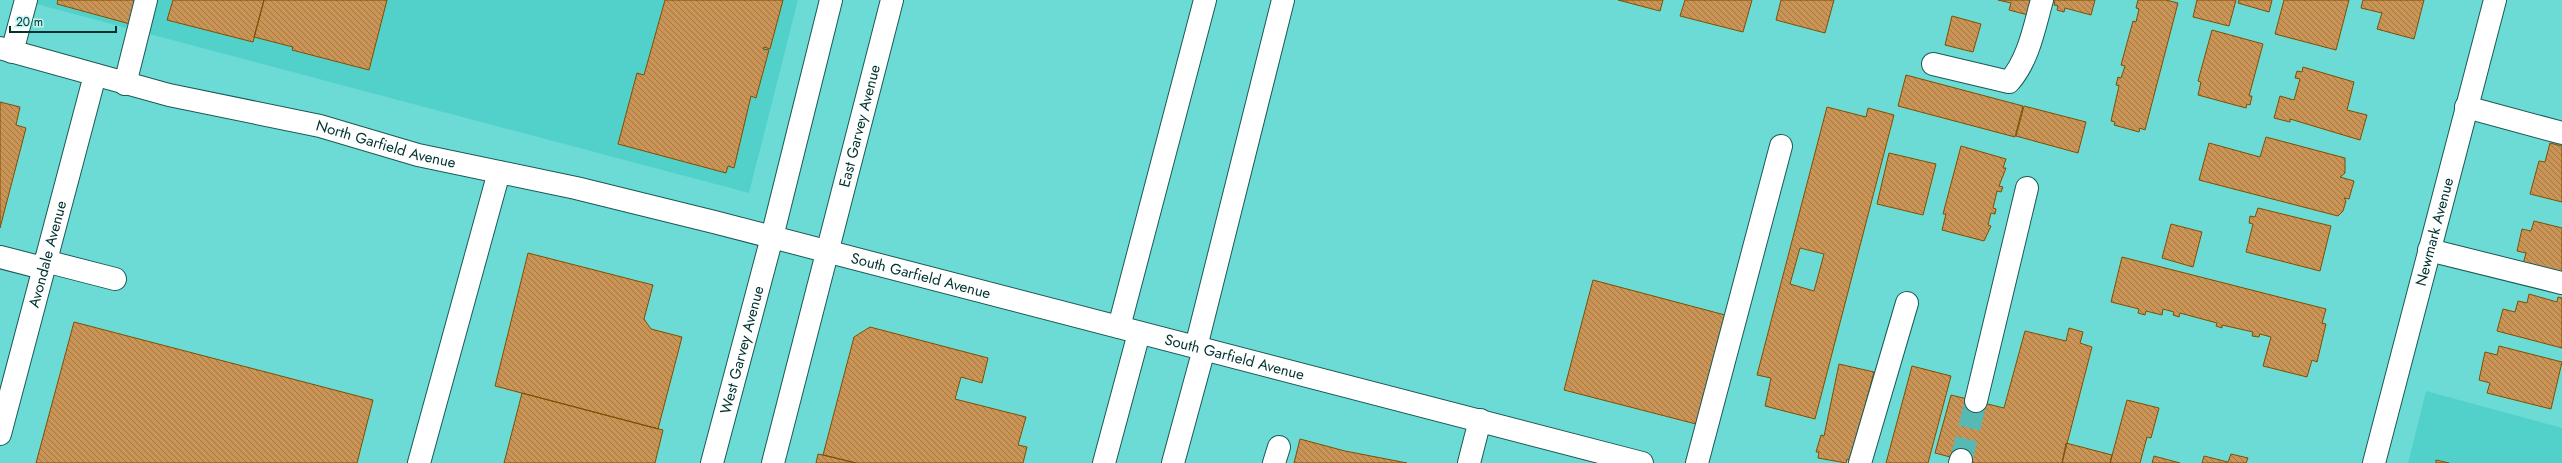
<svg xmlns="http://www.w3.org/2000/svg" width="2562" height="463" font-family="Jost,sans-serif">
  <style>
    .built { fill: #52d1ca }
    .building { fill: url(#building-back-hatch); stroke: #804f00; fill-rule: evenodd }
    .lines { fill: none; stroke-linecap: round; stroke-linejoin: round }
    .minor-tunnel { stroke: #56b9b4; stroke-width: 22; stroke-dasharray: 22 11; stroke-linecap: butt }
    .minor-casing { stroke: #1b5955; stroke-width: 24 }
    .major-casing { stroke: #1b5955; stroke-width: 24 }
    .minor { stroke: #fff; stroke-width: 22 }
    .major { stroke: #fff; stroke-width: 22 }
    .labels { text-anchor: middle; stroke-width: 4; stroke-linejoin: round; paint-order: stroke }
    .street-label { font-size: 15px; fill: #003230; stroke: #c0f2ee }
  </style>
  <defs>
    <pattern id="building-back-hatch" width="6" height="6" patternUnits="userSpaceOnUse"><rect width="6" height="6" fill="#c99455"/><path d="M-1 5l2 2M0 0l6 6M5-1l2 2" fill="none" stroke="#a17947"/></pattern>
  </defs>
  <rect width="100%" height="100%" fill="#6cdbd5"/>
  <!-- built -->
  <path class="built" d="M21,0H798L749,193Z
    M2426,391L2562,428V463H2408Z"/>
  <!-- building -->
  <path class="building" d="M58,0H57H137L130,24L57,4Z
    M173,0H264L253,42L167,20Z
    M264,0H387L369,70L292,50L293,47L254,37Z
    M665,0H783L770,49L764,47L763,49L769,50L756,98L751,96L734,168L728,166L726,173L618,144L637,73L644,75Z
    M1618,0H1663L1660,11Z
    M1685,0H1752L1743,32L1680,16Z
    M1781,0H1834L1825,33L1776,20Z
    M1998,0H2032L2028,15L2009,10L2011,3Z
    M2055,0H2095L2091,15L2065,8L2064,12L2057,10L2058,6L2054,5Z
    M2138,0H2166L2178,3L2145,130L2140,128L2139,132L2114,125L2115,122L2111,121L2119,86L2116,85L2118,77L2121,78L2125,66L2121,65L2133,21L2136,22L2139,9L2136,8Z
    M2197,0H2236L2229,26L2193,17Z
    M2239,0H2272L2269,12L2238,3Z
    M2284,0H2349L2336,50L2275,34Z
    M2363,0H2424L2414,39L2377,29L2382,13L2361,8Z
    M1952,16L1981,24L1973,52L1945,45Z
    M2212,30L2263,44L2249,96H2252L2250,105L2247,104L2246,108L2198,95L2201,82L2198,81Z
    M2303,67L2354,82L2347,110L2367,115L2360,140L2290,119V122L2274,118L2280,96L2294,100L2300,79L2295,78L2297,71L2302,72Z
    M1906,75L2023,106L2015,137L1898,106Z
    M0,102L20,107L16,125L26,128L0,228Z
    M2024,106L2086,122L2078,153L2016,136Z
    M1827,107L1866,117L1868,108L1894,115L1815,419L1765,406L1771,378L1757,375ZM1800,248L1824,254L1814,291L1790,284Z
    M2266,137L2345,158V173L2340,177L2354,181L2349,199L2344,198L2346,201L2343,211L2338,216L2199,180L2209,143L2260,157Z
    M2550,143L2562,146V202L2530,194L2539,161L2545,162Z
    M1961,146L2006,159L2003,168H2006L1999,186L2003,187L2001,192L1997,191L1993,208L1996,209L1995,214L1991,213L1988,225L1991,226L1984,241L1942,230L1946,214H1943Z
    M1889,153L1936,164L1923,215L1877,204Z
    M2258,208L2331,226L2320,271L2246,252L2253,224L2249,223L2250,216L2255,217Z
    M2534,221L2562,228V274L2523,264L2526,253L2517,251L2522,229L2531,231Z
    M2171,224L2202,232L2193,267L2162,258Z
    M528,253L653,285L644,319L651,329L682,337L658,429L495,386Z
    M2122,257L2326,309L2322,323L2326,324L2317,362L2312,360L2307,377L2263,366L2271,337L2260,334L2259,337L2252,336L2253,332L2222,325V328L2216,326L2217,323L2180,313L2179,317L2173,315L2174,312L2163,309L2162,315L2146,311L2145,315L2138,313L2139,309L2111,302Z
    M1593,280L1725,315L1696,424L1564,390Z
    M2529,294L2557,302L2558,297L2562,298V348L2497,331L2503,309L2515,312L2518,301L2527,303Z
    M74,322L373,400L357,463H36Z
    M870,327L988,358L982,383L961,377L955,399L1026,417L1018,445L1027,447L1023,463H856L823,455L854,337Z
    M2069,328L2083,332L2080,343L2092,347L2062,463H1973L1935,453L1951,395L2004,408L2025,331L2066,341Z
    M2499,346L2562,362L2551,409L2487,393L2490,383L2479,380L2485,352L2497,355Z
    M1839,364L1874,372L1851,460L1847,459L1846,463L1818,458L1819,452H1816L1821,435L1824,436Z
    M1912,366L1951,376L1928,463H1886Z
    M522,393L663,430L655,463H504Z
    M2127,400L2159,408L2151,438L2147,437L2140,463H2110Z
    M1300,439L1345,451L1407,463H1294Z
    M2066,443L2112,455L2110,463H2062Z
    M818,454L823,455L856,463H816Z
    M2231,454L2248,458L2246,463H2202L2204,456L2228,462Z
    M2154,456L2180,463H2152Z
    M2436,460L2449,463H2436Z"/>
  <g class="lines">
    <!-- minor-tunnel -->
    <path class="minor-tunnel" d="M1961,460L1976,401"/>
    <!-- minor casing -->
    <g class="minor-casing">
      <g id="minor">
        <path d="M12,52L26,0"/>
        <path d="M1933,64L2009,82C2029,59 2034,28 2042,0"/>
        <path d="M125,84L146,0"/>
        <path d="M2466,107L2562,133"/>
        <path d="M2429,250L2562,283"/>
        <path d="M0,257L43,268"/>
        <path d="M45,261L115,279"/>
        <path d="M1119,327L1205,0"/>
        <path d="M1196,347L1283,0"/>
        <path d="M1976,401L2027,188"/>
        <path id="s1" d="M0,434L95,75"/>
        <path d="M419,463L499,172"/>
        <path d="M1104,463L1139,333"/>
        <path d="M1173,463L1204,349"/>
        <path d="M1274,463L1279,447"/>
        <path d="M1469,463L1480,420"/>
        <path d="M1697,463L1781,146"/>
        <path d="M1860,463L1907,303"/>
        <path d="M1960,463L1961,460"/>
        <path id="s2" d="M2374,463L2495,0"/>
      </g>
    </g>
    <!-- major casing -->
    <g class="major-casing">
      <g id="major">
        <path id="s3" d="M0,48L169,95L320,126L418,155L576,188L714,222L1642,463"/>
        <path id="s4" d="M712,463L772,237L831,0"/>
        <path id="s5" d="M773,463L892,0"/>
      </g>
    </g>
    <!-- minor -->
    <use href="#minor" class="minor"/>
    <!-- major -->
    <use href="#major" class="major"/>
  </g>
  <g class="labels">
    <!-- street labels -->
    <g class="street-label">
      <text dy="5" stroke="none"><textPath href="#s5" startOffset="348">East Garvey Avenue</textPath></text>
      <text dy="5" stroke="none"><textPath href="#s3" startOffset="398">North Garfield Avenue</textPath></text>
      <text dy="5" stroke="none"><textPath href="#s2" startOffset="239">Newmark Avenue</textPath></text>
      <text dy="5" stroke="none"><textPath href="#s1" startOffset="186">Avondale Avenue</textPath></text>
      <text dy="5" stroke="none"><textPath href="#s3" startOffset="949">South Garfield Avenue</textPath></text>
      <text dy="5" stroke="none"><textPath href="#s4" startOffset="117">West Garvey Avenue</textPath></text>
      <text dy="5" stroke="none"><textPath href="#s3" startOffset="1273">South Garfield Avenue</textPath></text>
    </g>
  </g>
  <!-- scale -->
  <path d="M10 26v6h106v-6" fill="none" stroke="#003230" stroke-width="2"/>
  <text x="16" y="26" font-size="12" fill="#003230" stroke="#c0f2ee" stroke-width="3" paint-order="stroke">20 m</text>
</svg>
